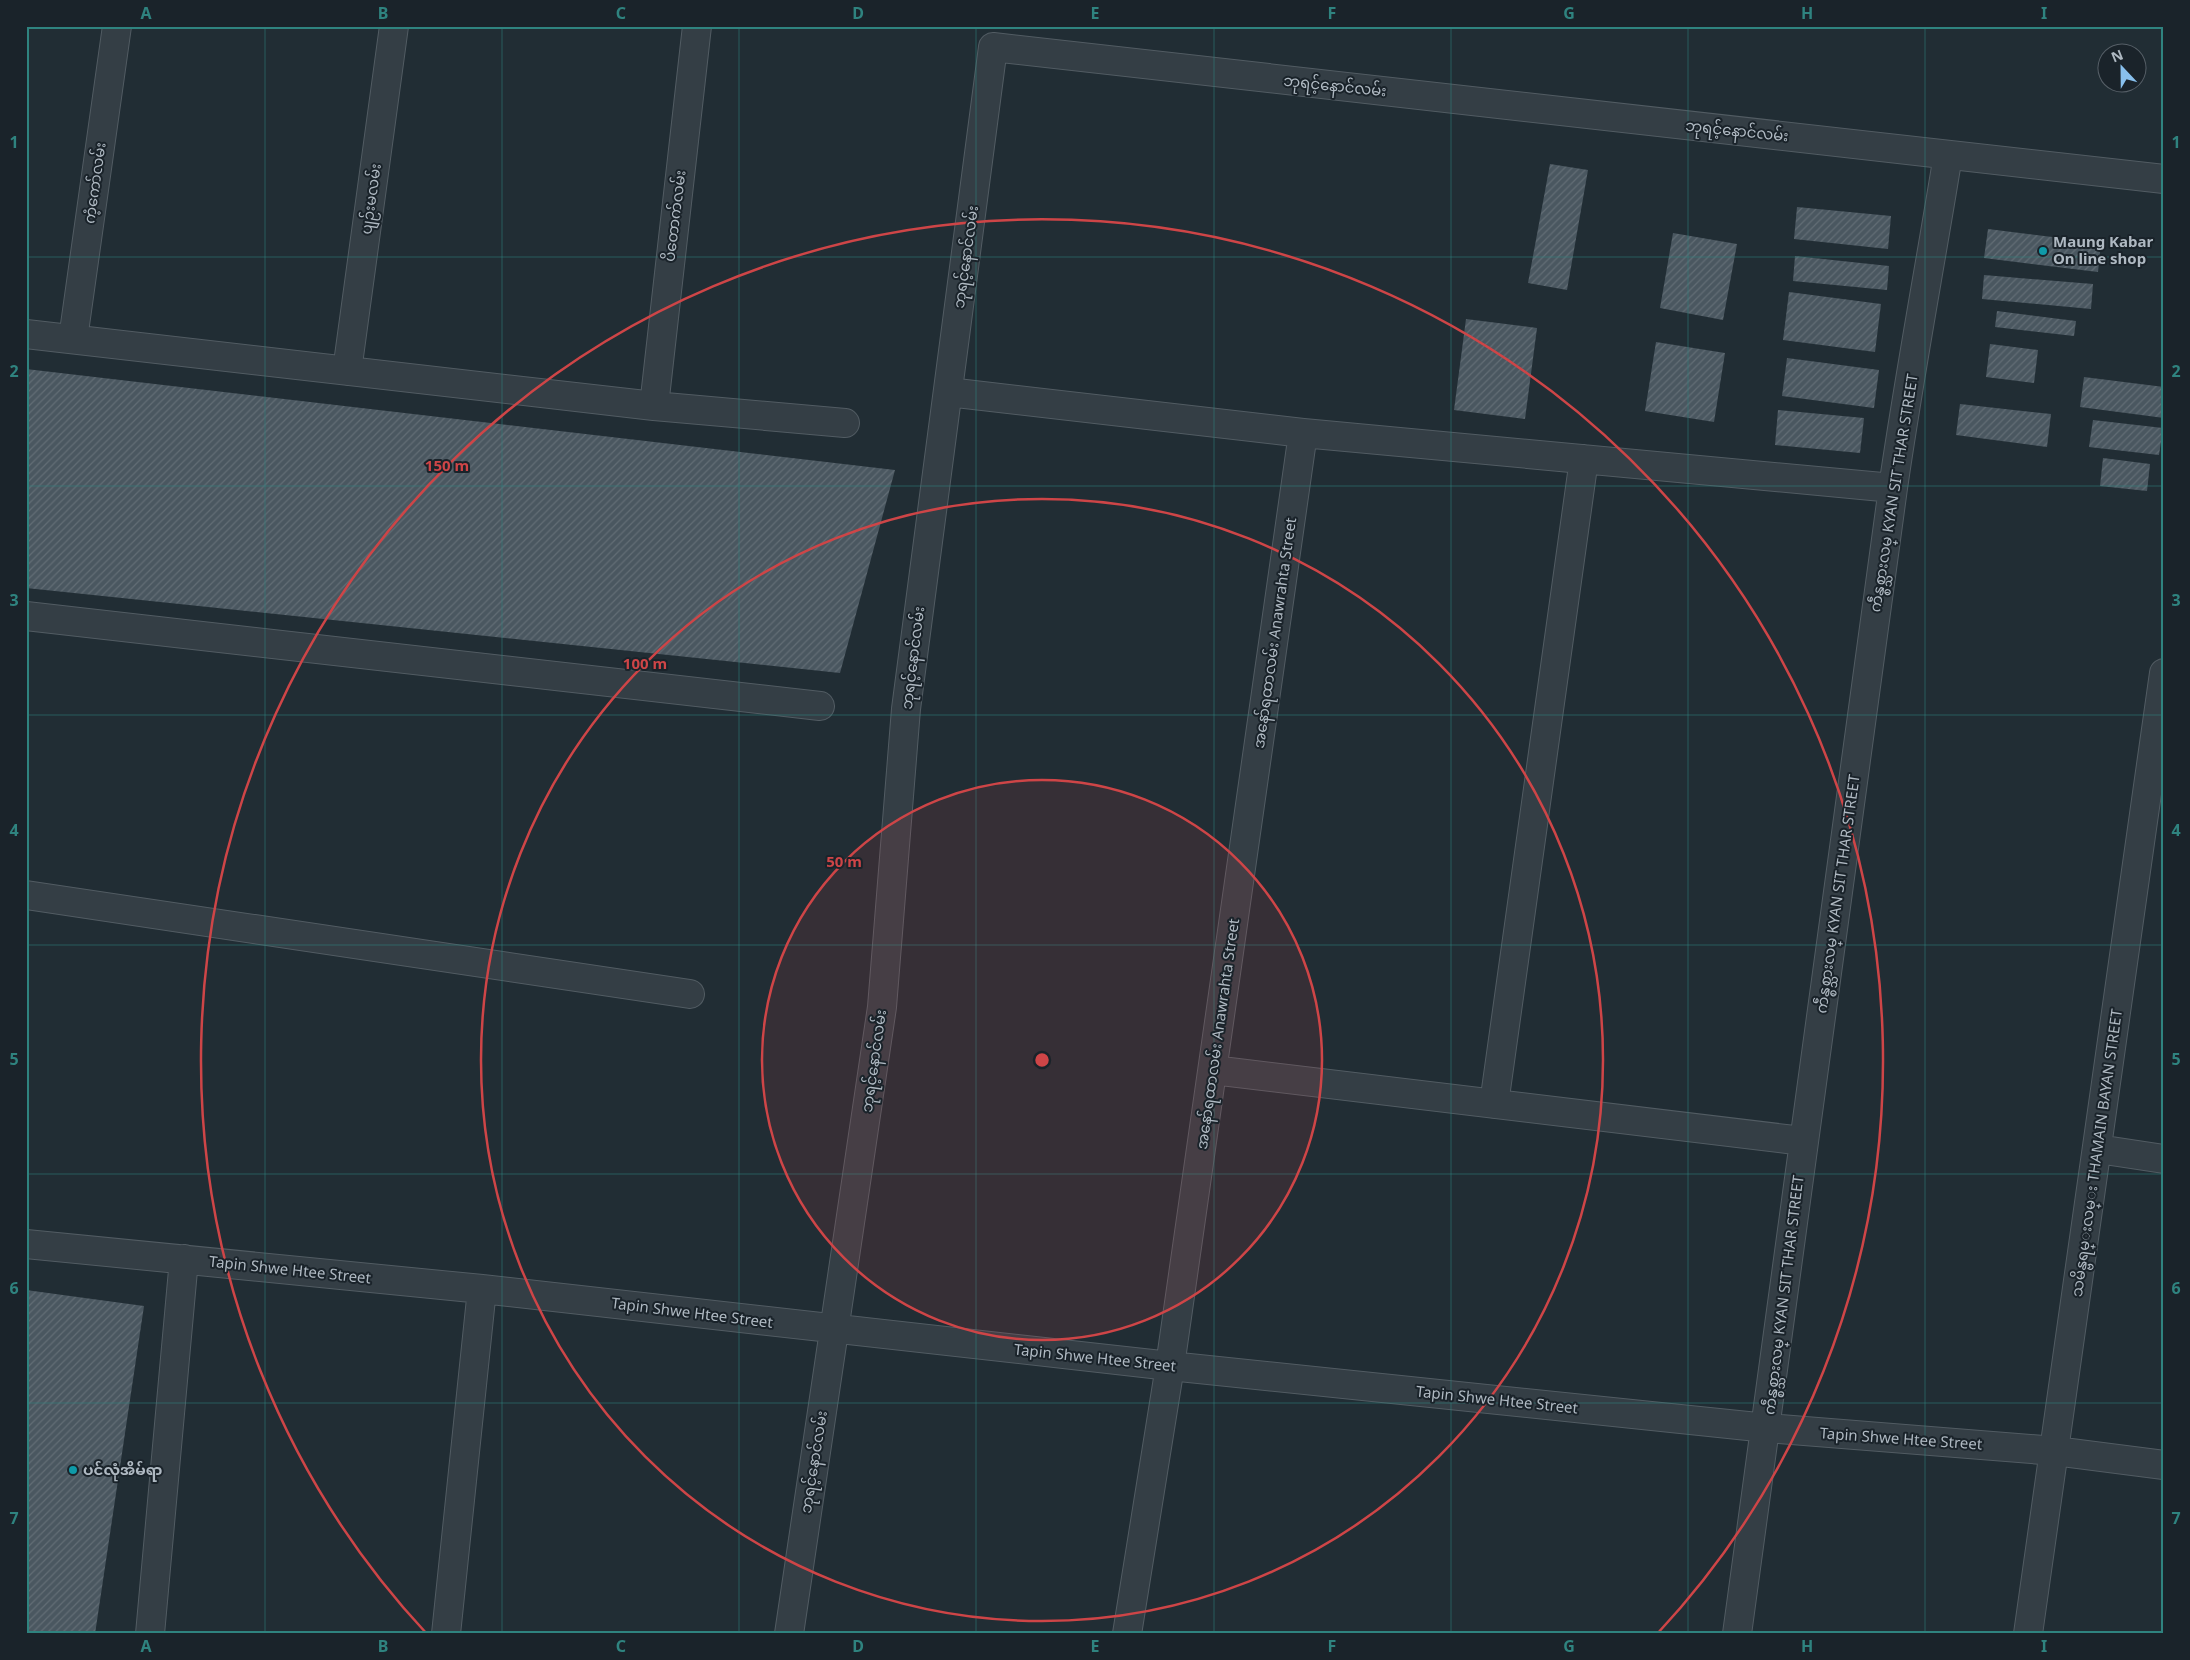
<svg xmlns="http://www.w3.org/2000/svg" width="2190" height="1660" font-family="'Noto Sans','Noto Sans Myanmar',sans-serif">
  <style>
    .building { fill: url(#building-hatch) }
    .lines { fill: none; stroke-linecap: round; stroke-linejoin: round }
    .minor-casing { stroke: #525c63; stroke-width: 30 }
    .minor { stroke: #343e45; stroke-width: 28 }
    .grid { fill: none; stroke: #2f837f; stroke-width: 1; stroke-opacity: 0.55 }
    .ring { fill: none; stroke: #ce4547; stroke-width: 2.5 }
    .culture-dot { fill: #0f9aa8; stroke: #1a232a; stroke-width: 2 }
    .labels { text-anchor: middle; stroke-width: 4; stroke-linejoin: round; paint-order: stroke }
    .street-label { font-size: 15px; fill: #afb9c2; stroke: #1a232a }
    .poi-label { font-size: 15px; font-weight: bold; fill: #afb9c2; stroke: #1a232a; text-anchor: start }
    .centre { fill: #ce4547; stroke: #1a232a; stroke-width: 2.5 }
    .ring-label { font-size: 15px; text-anchor: middle; font-weight: bold; fill: #ce4547; stroke: #1a232a; stroke-width: 4; stroke-linejoin: round; paint-order: stroke }
    .neatline { fill: none; stroke: #2f837f; stroke-width: 2 }
    .grid-label { font-size: 16px; text-anchor: middle; font-weight: bold; fill: #2f837f }
  </style>
  <defs>
    <pattern id="building-hatch" width="6" height="6" patternUnits="userSpaceOnUse" patternTransform="scale(1.25)"><rect width="6" height="6" fill="#4a5760"/><path d="M-1 1l2-2M0 6l6-6M5 7l2-2" fill="none" stroke="#626d75"/></pattern>
  </defs>
  <rect width="100%" height="100%" fill="#212d34"/>
  <!-- building -->
  <path class="building" d="M1550,164L1588,170L1567,290L1528,283Z
    M1797,207L1891,216L1888,249L1794,239Z
    M1988,229L2101,243L2098,272L1984,258Z
    M1673,233L1737,244L1723,320L1660,308Z
    M1795,256L1889,266L1887,290L1793,281Z
    M1984,275L2093,284L2091,309L1982,299Z
    M1789,292L1881,304L1875,352L1783,340Z
    M1997,311L2076,321L2074,336L1995,327Z
    M1466,319L1537,328L1525,419L1454,410Z
    M1656,342L1725,353L1714,422L1645,411Z
    M1990,344L2038,350L2034,383L1986,377Z
    M1787,358L1879,370L1874,408L1782,396Z
    M26,369L895,470L840,673L26,588Z
    M2084,377L2164,387V418L2080,407Z
    M1960,404L2051,414L2047,447L1956,435Z
    M1778,410L1864,418L1860,453L1775,445Z
    M2093,420L2163,428L2159,455L2089,447Z
    M2103,458L2150,464L2147,491L2100,486Z
    M26,1290L144,1306L95,1634H26Z"/>
  <g class="lines">
    <!-- minor casing -->
    <g class="minor-casing">
      <path id="minor" d="M26,334L654,406L845,423
        M73,339L117,26
        M347,371L394,26
        M948,392L1303,433L1893,488
        M654,406L697,26
        M26,616L820,706
        M26,895L690,994
        M1213,1070L1803,1141
        M1494,1104L1584,459
        M2098,1149L2164,1159
        M26,1244L482,1289L1170,1366L1767,1428L2055,1451L2164,1465
        M150,1634L184,1259
        M446,1634L482,1289
        M789,1634L882,1007L906,709L993,47L2164,179
        M1127,1634L1170,1366L1303,433
        M1737,1634C1792,1252 1838,870 1893,488C1909,377 1930,266 1948,155
        M2028,1634L2164,673"/>
    </g>
    <!-- minor -->
    <use href="#minor" class="minor"/>
  </g>
  <!-- grid -->
  <path class="grid" d="M265,26V1634M502,26V1634M739,26V1634M976,26V1634M1214,26V1634M1451,26V1634M1688,26V1634M1925,26V1634M26,257H2164M26,486H2164M26,715H2164M26,945H2164M26,1174H2164M26,1403H2164"/>
  <!-- distance rings -->
  <circle cx="1042" cy="1060" r="280" fill="#ce4547" fill-opacity=".12"/>
  <g class="ring">
    <circle cx="1042" cy="1060" r="280"/>
    <circle cx="1042" cy="1060" r="561"/>
    <path d="M427 1634A841 841 0 1 1 1657 1634"/>
  </g>
  <!-- markers -->
  <g class="culture-dot">
    <circle cx="2043" cy="251" r="5"/>
    <circle cx="73" cy="1470" r="5"/>
  </g>
  <g class="labels">
    <!-- street labels -->
    <g class="street-label">
      <text transform="translate(1335 86) rotate(6)" y="5">ဘုရင့်နောင်လမ်း</text>
      <text transform="translate(1737 131) rotate(6)" y="5">ဘုရင့်နောင်လမ်း</text>
      <text transform="translate(95 183) rotate(-82)" y="5">ကံ့ကော်လမ်း</text>
      <text transform="translate(371 199) rotate(-82)" y="5">ပျဉ်းမလမ်း</text>
      <text transform="translate(675 216) rotate(-83)" y="5">ပိတောက်လမ်း</text>
      <text transform="translate(966 257) rotate(-82)" y="5">ဘုရင့်နောင်လမ်း</text>
      <text transform="translate(1894 493) rotate(-81)" y="5">ကဵန္စစ္သားလမ္ KYAN SIT THAR STREET</text>
      <text transform="translate(1275 633) rotate(-82)" y="5">အနော်ရထာလမ်း Anawrahta Street</text>
      <text transform="translate(913 658) rotate(-83)" y="5">ဘုရင့်နောင်လမ်း</text>
      <text transform="translate(1838 894) rotate(-82)" y="5">ကဵန္စစ္သားလမ္ KYAN SIT THAR STREET</text>
      <text transform="translate(1218 1034) rotate(-82)" y="5">အနော်ရထာလမ်း Anawrahta Street</text>
      <text transform="translate(874 1061) rotate(-82)" y="5">ဘုရင့်နောင်လမ်း</text>
      <text transform="translate(2097 1153) rotate(-82)" y="5">သမိန္ဗရမ္းလမ္း THAMAIN BAYAN STREET</text>
      <text transform="translate(290 1270) rotate(6)" y="5">Tapin Shwe Htee Street</text>
      <text transform="translate(1784 1295) rotate(-83)" y="5">ကဵန္စစ္သားလမ္ KYAN SIT THAR STREET</text>
      <text transform="translate(692 1313) rotate(7)" y="5">Tapin Shwe Htee Street</text>
      <text transform="translate(1095 1358) rotate(6)" y="5">Tapin Shwe Htee Street</text>
      <text transform="translate(1497 1400) rotate(6)" y="5">Tapin Shwe Htee Street</text>
      <text transform="translate(1901 1439) rotate(4)" y="5">Tapin Shwe Htee Street</text>
      <text transform="translate(814 1462) rotate(-81)" y="5">ဘုရင့်နောင်လမ်း</text>
    </g>
    <!-- poi labels -->
    <g class="poi-label">
      <text x="2053" y="247">Maung Kabar<tspan x="2053" dy="17">On line shop</tspan></text>
      <text x="83" y="1475">ပင်လုံအိမ်ရာ</text>
    </g>
  </g>
  <circle cx="1042" cy="1060" r="8" class="centre"/>
  <g class="ring-label">
    <text x="447" y="471">150 m</text>
    <text x="645" y="669">100 m</text>
    <text x="844" y="867">50 m</text>
  </g>
  <!-- border -->
  <rect width="2190" height="1660" fill="none" stroke="#1a232a" stroke-width="55"/>
  <!-- north arrow -->
  <g transform="translate(2122 68) rotate(338)"><circle r="24" fill="#1a232a" stroke="#565f67"/>
  <path d="M0-4L9 19L0 12L-9 19Z" fill="#88c0ed"/>
  <text y="-8" font-size="14" font-weight="bold" text-anchor="middle" fill="#afb9c2">N</text>
  </g>
  <rect x="28" y="28" width="2134" height="1604" class="neatline"/>
  <g class="grid-label">
    <text x="146" y="19">A</text>
    <text x="383" y="19">B</text>
    <text x="621" y="19">C</text>
    <text x="858" y="19">D</text>
    <text x="1095" y="19">E</text>
    <text x="1332" y="19">F</text>
    <text x="1569" y="19">G</text>
    <text x="1807" y="19">H</text>
    <text x="2044" y="19">I</text>
    <text x="14" y="148">1</text>
    <text x="2176" y="148">1</text>
    <text x="14" y="377">2</text>
    <text x="2176" y="377">2</text>
    <text x="14" y="606">3</text>
    <text x="2176" y="606">3</text>
    <text x="14" y="836">4</text>
    <text x="2176" y="836">4</text>
    <text x="14" y="1065">5</text>
    <text x="2176" y="1065">5</text>
    <text x="14" y="1294">6</text>
    <text x="2176" y="1294">6</text>
    <text x="14" y="1524">7</text>
    <text x="2176" y="1524">7</text>
    <text x="146" y="1652">A</text>
    <text x="383" y="1652">B</text>
    <text x="621" y="1652">C</text>
    <text x="858" y="1652">D</text>
    <text x="1095" y="1652">E</text>
    <text x="1332" y="1652">F</text>
    <text x="1569" y="1652">G</text>
    <text x="1807" y="1652">H</text>
    <text x="2044" y="1652">I</text>
  </g>
</svg>
